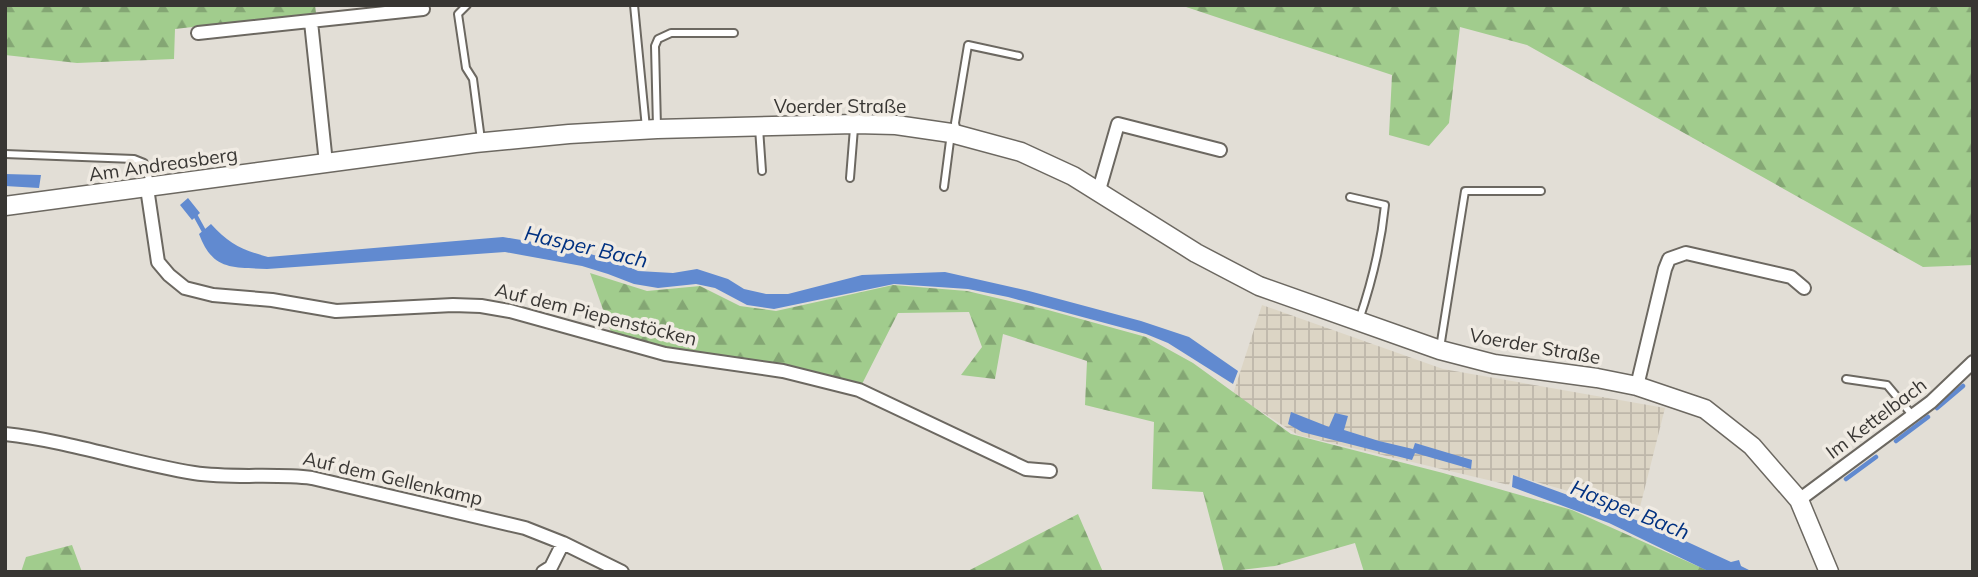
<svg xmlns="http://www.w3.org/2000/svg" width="1978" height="577" font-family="Mulish,sans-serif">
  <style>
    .industrial { fill: url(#industrial-grid) }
    .forest { fill: url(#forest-firs) }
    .water { fill: #618ad0 }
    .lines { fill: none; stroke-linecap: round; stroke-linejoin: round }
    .stream { stroke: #618ad0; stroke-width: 4.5 }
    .service-casing { stroke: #6c6861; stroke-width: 10 }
    .minor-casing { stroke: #6c6861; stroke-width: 16 }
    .secondary-casing { stroke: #6c6861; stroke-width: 21 }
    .service { stroke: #fff; stroke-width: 6 }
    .minor { stroke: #fff; stroke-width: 12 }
    .secondary { stroke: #fff; stroke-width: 18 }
    .labels { text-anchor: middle; stroke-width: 7; stroke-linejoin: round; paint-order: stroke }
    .street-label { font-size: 19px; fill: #383633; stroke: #f0ebe3 }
    .water-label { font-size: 21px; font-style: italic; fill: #003181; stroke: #f0ebe3 }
  </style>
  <defs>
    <pattern id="industrial-grid" width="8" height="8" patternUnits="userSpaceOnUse" patternTransform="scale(1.75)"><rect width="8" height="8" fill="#dcd5c5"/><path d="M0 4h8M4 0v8" fill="none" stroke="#beb7aa"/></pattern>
    <pattern id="forest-firs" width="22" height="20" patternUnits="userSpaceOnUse" patternTransform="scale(1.75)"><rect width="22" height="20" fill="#a1cc8d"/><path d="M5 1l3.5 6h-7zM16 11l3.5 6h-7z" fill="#84a674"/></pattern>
  </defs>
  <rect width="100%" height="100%" fill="#e2ded6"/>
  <!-- industrial -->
  <path class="industrial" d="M1262,305L1443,369L1665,408L1639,511L1512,475L1509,485L1298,435L1233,394Z"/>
  <!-- forest -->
  <path class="forest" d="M5,5H315L316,13L175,29L174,59L77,63L5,55Z
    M1180,5H1973V265L1923,267L1527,45L1460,27L1449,123L1429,146L1389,135L1392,75Z
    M590,273L647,291L700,286L740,306L776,311L893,285L967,291L1048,310L1146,337L1193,363L1291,434L1443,473L1572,510L1711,572H1364L1355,543L1275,566L1224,572L1203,492L1152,489L1154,422L1085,405L1087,361L1003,334L995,379L961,375L982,347L969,312L898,313L861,386L664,349L611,332Z
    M1078,514L1103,572H966Z
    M72,545L82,572H21L26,557Z"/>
  <!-- water -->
  <path class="water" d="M5,174L41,175L39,188L5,186Z
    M188,198L200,213L192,220L180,205Z
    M211,224C229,244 242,250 268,257L503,237L568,248L616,261L638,271L673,273L697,269L728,279L744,289L766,294H788L862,275L945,272L1029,291L1141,321L1189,337L1238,371L1233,384L1168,343L1146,334L1008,297L968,289L894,284L774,309L747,305L715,288L696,284L658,288L634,284L608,274L582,266L505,252L267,269C232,267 213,271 199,234Z
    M1291,412L1329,427L1335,413L1348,416L1344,430L1379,441L1413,449L1415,443L1472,460L1471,469L1415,453L1412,460L1302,432L1288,424Z
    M1513,475L1655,527L1731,562L1739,560L1741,566L1753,572H1710L1609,523L1512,487Z"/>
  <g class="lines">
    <!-- stream -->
    <path class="stream" d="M194,213L205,233
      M1937,408L1963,386
      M1896,441L1928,417
      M1846,479L1876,457"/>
    <!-- service casing -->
    <g class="service-casing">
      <path id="service" d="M467,5L458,14L466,68L473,79L481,140
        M634,5L646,128
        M657,127L655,46L658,39L671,33H734
        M759,128L762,171
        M957,132L955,123L968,45L1019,56
        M5,154L134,159L144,163L151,185
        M850,178L854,128
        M944,187L951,133
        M1350,197L1385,205C1381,245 1372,282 1359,320
        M1440,348L1465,191H1541
        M1846,379L1887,385L1913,416"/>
    </g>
    <!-- minor casing -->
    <g class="minor-casing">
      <path id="minor" d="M311,22L326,163
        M198,33L423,9
        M147,188L158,262L169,275L185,288L213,295L272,300L336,311L453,305L481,306L510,311L665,354L783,371L859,390L1026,469L1050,471
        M1099,190L1118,124L1220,150
        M1637,386L1665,269L1669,259L1686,253L1791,277L1804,288
        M5,434C70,441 131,463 194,473C233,479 273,473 312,478L525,528L563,543L622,572
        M1799,500L1931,402L1973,362
        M543,572L551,567L563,543"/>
    </g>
    <!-- secondary casing -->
    <g class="secondary-casing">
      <path id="secondary" d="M5,206L475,143L569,134L657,129L855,124L896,125L951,133L1021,152L1073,176L1196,253L1259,286L1440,350L1494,364L1597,378L1637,386L1705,409L1752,446L1799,500L1829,572"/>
    </g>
    <!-- service -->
    <use href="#service" class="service"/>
    <!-- minor -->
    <use href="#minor" class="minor"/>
    <!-- secondary -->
    <use href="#secondary" class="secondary"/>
  </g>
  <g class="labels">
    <!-- street labels -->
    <g class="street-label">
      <text x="840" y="113">Voerder Straße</text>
      <text transform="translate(163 164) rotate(-8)" y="7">Am Andreasberg</text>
      <text transform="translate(596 314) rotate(14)" y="7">Auf dem Piepenstöcken</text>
      <text transform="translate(1535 346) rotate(10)" y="7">Voerder Straße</text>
      <text transform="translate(1876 418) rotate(-37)" y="7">Im Kettelbach</text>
      <text transform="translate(393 478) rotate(13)" y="7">Auf dem Gellenkamp</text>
    </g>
    <!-- water labels -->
    <g class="water-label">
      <text transform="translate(586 247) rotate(13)" y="7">Hasper Bach</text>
      <text transform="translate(1630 510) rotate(22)" y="7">Hasper Bach</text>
    </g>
  </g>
  <!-- border -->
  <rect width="1978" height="577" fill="none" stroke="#383633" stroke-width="14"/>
</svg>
